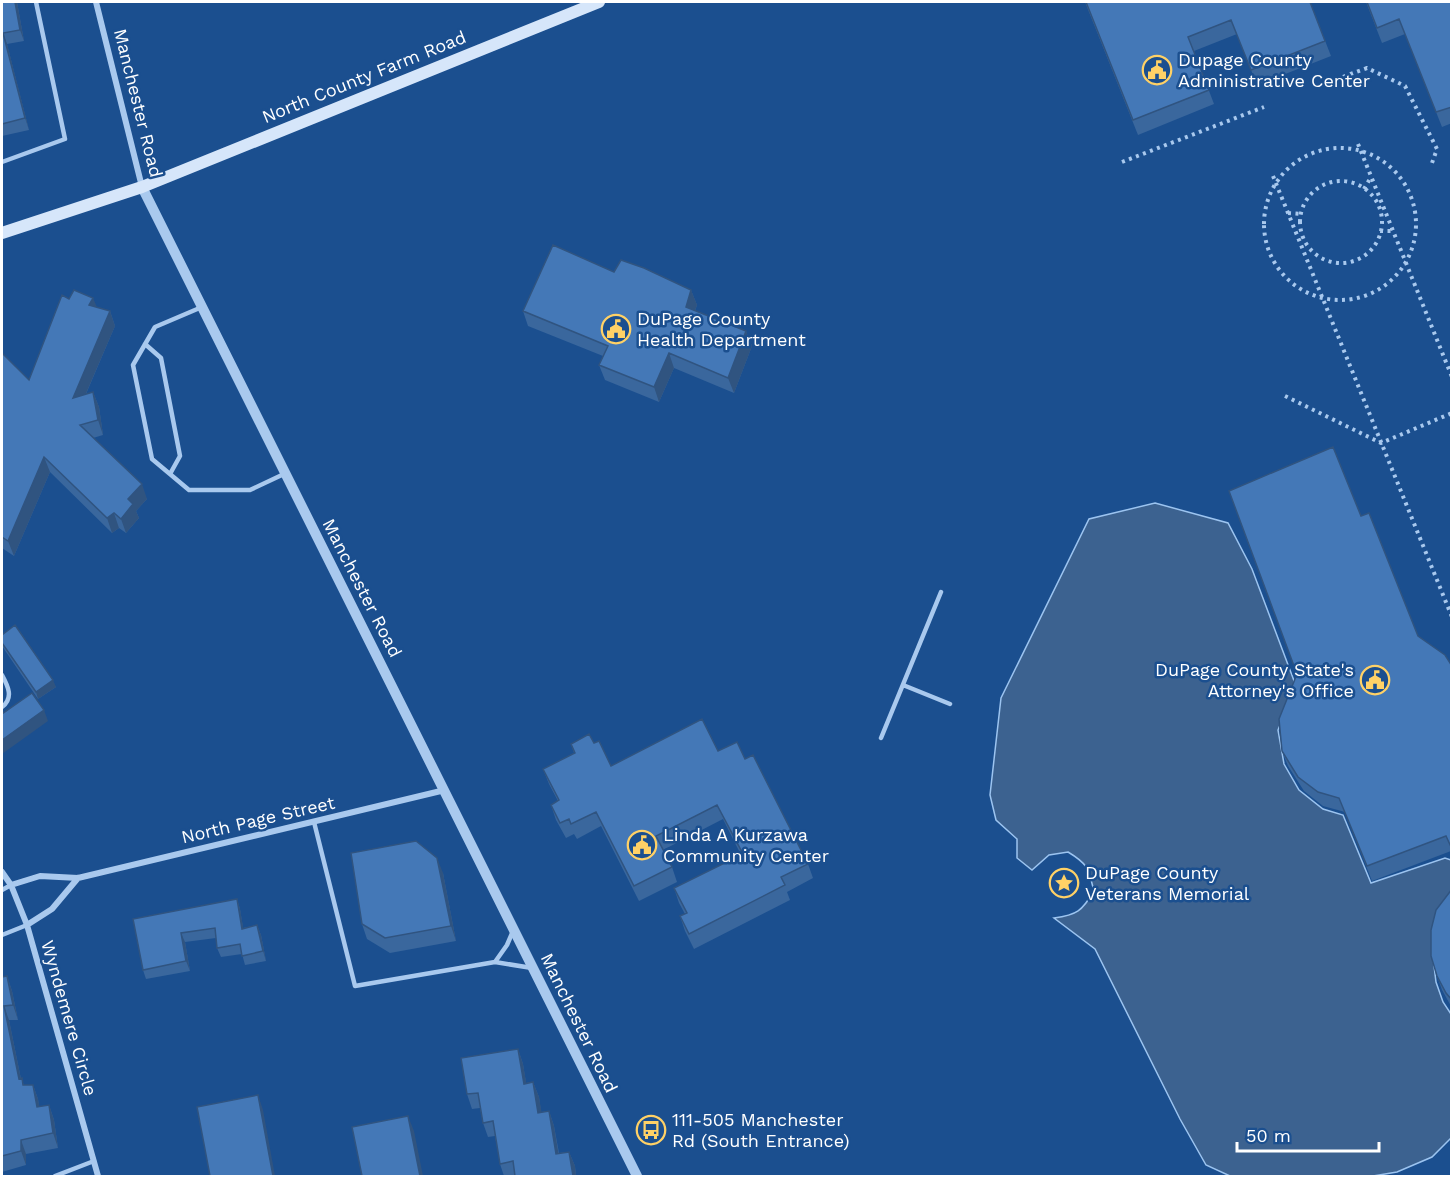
<svg xmlns="http://www.w3.org/2000/svg" width="1453" height="1178" font-family="'Work Sans',sans-serif">
  <style>
    .water { fill: #3c6290; stroke: #9cc4f0; stroke-width: 1.5 }
    .lines { fill: none; stroke-linecap: round; stroke-linejoin: round }
    .path { stroke: #a9c9ee; stroke-width: 4; stroke-dasharray: 3 4.5; stroke-linecap: butt }
    .service { stroke: #a9c9ee; stroke-width: 4.5 }
    .minor { stroke: #a9c9ee; stroke-width: 6 }
    .tertiary { stroke: #a9c9ee; stroke-width: 10 }
    .secondary { stroke: #d6e6fa; stroke-width: 12 }
    .wall { fill: #3a679d }
    .shaded-wall { fill: #305480 }
    .building { fill: #4478b7; stroke: #305480; stroke-width: 1.5 }
    .labels { text-anchor: middle; stroke-width: 5; stroke-linejoin: round; paint-order: stroke }
    .poi-label { font-size: 18px; fill: #fff; stroke: #1b4f8f; text-anchor: start }
    .street-label { font-size: 18px; fill: #fff; stroke: #1b4f8f }
  </style>
  <rect width="100%" height="100%" fill="#1b4f8f"/>
  <!-- water -->
  <path class="water" d="M1155,503L1228,523L1252,569L1296,686L1278,730L1284,764L1299,790L1323,809L1343,815L1371,883L1445,858L1451,860V908L1432,949L1436,982L1443,1002L1451,1014V1138L1432,1157L1397,1172L1373,1176H1230L1206,1165L1180,1119L1095,949L1054,918C1077,915 1082,911 1094,891C1088,868 1088,864 1068,852L1049,855L1032,870L1017,858V839L996,820L990,795L1001,698L1089,519Z"/>
  <g class="lines">
    <!-- path -->
    <path class="path" d="M1329,82L1367,68L1405,86L1437,149L1432,163
      M1358,144L1452,377
      M1264 224a76 76 0 1 1 152 0a76 76 0 1 1-152 0Z
      M1122,162L1264,107
      M1273,176L1452,617
      M1300 222a41 41 0 1 1 82 0a41 41 0 1 1-82 0Z
      M1364,189L1371,177
      M1288,213L1301,214
      M1380,231H1393
      M1285,396L1381,443L1452,413"/>
    <!-- service -->
    <path class="service" d="M2,162L65,139L36,2
      M202,307L155,327L133,365L152,459L189,490H250L284,474
      M145,344L161,358L180,456L170,474
      M2,675C8,686 14,698 2,707
      M903,685L950,704
      M881,738L941,592
      M314,822L355,986L495,962L532,968
      M2,890L11,885
      M2,935L27,925
      M495,962L507,945L513,931
      M55,1176L94,1161"/>
    <!-- minor -->
    <path class="minor" d="M96,2L142,187
      M2,872L11,885L27,925L98,1176
      M11,885L40,876L78,878L445,790
      M27,925L52,909L78,878"/>
    <!-- tertiary -->
    <path class="tertiary" d="M142,187L637,1176"/>
    <!-- secondary -->
    <path class="secondary" d="M2,233L142,187L599,2"/>
  </g>
  <!-- wall -->
  <path class="wall" d="M2,2H17L24,41L7,44L29,130L2,136Z
    M1085,2H1310L1331,56L1257,85L1237,34L1194,51L1214,104L1138,135Z
    M1366,2H1452V123L1442,127L1405,34L1382,43Z
    M614,272L691,290L697,305L695,311L746,331L752,346L734,393L674,368L659,402L605,380L599,365L603,356L528,326L523,311Z
    M69,299L110,311L115,326L86,394L93,392L99,407L103,435L93,438L147,499L136,511L139,518L126,533L119,528L112,533L50,472L14,556L2,548V353L29,380Z
    M1361,516L1418,636L1452,666V852L1451,851L1372,881L1345,812L1323,806L1304,791L1288,766L1282,751Z
    M2,635L56,687L38,699L2,646Z
    M594,743L611,766L718,751L745,759L808,864L813,878L787,892L790,900L694,949L685,931L680,916L685,914L679,903L674,888L741,855L723,819L663,850L672,867L677,882L639,901L601,826L577,839L574,834L566,838L556,820L551,805L558,801L549,784L543,769L574,753L571,744Z
    M443,873L456,941L390,953L367,939L362,924Z
    M1452,889V1008L1442,990L1437,976Z
    M237,899L240,909L243,928L257,925L261,935L266,961L245,965L242,954L221,957L217,948L216,938L185,942L190,971L146,979L143,970L133,919Z
    M7,976L12,991L18,1020H9L21,1079L24,1085H33L38,1099L39,1107L49,1105L54,1120L58,1148L26,1154V1165L2,1172V977Z
    M518,1049L523,1064L526,1083L533,1082L539,1097L541,1112L549,1111L554,1126L559,1153L569,1152L575,1166L576,1176H504L500,1164L495,1136L488,1137L483,1123L480,1108L472,1109L467,1094Z"/>
  <!-- shaded-wall -->
  <path class="shaded-wall" d="M15,2H17L24,41L20,30Z
    M3,33L7,44L29,130L25,118Z
    M691,290L697,305L691,322L686,307Z
    M93,298L99,312L89,305Z
    M110,311L115,326L78,412L73,398Z
    M746,331L752,346L734,393L728,378Z
    M669,353L674,368L659,402L654,387Z
    M93,392L99,407L103,435L98,420Z
    M44,457L50,472L14,556L8,541Z
    M142,484L147,499L136,511L139,518L126,533L121,519L128,499Z
    M114,513L119,528L112,533L107,518Z
    M53,680L56,687L38,699L36,692Z
    M44,710L48,721L2,754V740Z
    M437,858L443,873L456,941L451,926Z
    M237,899L240,909L245,938L242,929Z
    M257,925L261,935L266,961L263,951Z
    M181,933L185,942L190,971L186,961Z
    M7,976L12,991L18,1020L13,1005Z
    M4,1006L9,1020L24,1094L19,1079Z
    M518,1049L523,1064L529,1099L524,1084Z
    M533,1082L539,1097L544,1127L538,1113Z
    M33,1085L38,1099L42,1122L37,1107Z
    M258,1095L263,1110L275,1176H273Z
    M49,1105L54,1120L58,1148L53,1133Z
    M549,1111L554,1126L561,1169L556,1154Z
    M408,1116L414,1131L423,1176H420Z
    M21,1140L26,1154V1165L21,1151Z
    M569,1152L575,1166L576,1176H573Z"/>
  <!-- building -->
  <path class="building" d="M2,2H15L20,30L3,33L25,118L2,124Z
    M1086,2H1310L1325,41L1251,70L1231,20L1188,37L1209,90L1133,120Z
    M1367,2H1452V107L1436,112L1399,19L1377,28Z
    M553,245L614,272L621,260L644,268L691,290L686,307L746,331L728,378L669,353L654,387L599,365L608,346L523,311Z
    M74,290L93,298L89,305L110,311L73,398L93,392L98,420L80,425L142,484L128,499L133,504L121,519L114,513L107,518L44,457L8,541L2,537V353L29,380L62,295L69,299Z
    M1333,447L1361,516L1369,513L1418,636L1445,655L1452,666V849L1446,836L1367,866L1339,798L1318,792L1298,777L1282,751L1279,719L1297,674L1229,491Z
    M15,625L53,680L36,692L2,643V635Z
    M32,693L44,710L2,740V714Z
    M702,719L718,751L737,742L745,759L753,755L808,864L781,877L785,885L689,934L680,916L687,913L674,888L743,854L717,805L656,836L672,867L634,886L596,812L571,824L569,819L560,823L551,805L559,800L543,769L575,753L571,744L589,734L594,743L599,741L611,766Z
    M416,841L437,858L451,926L385,938L362,924L351,853Z
    M1452,889V1000L1446,993L1437,976L1431,956V930L1436,910Z
    M237,899L242,929L257,925L263,951L242,956L240,944L217,948L215,928L181,933L186,961L143,970L133,919Z
    M7,976L13,1005L4,1006L19,1079L22,1078L23,1085H33L37,1107L49,1105L53,1133L21,1140V1151L2,1156V977Z
    M518,1049L524,1084L533,1082L538,1113L549,1111L556,1154L569,1152L573,1176H515L513,1161L500,1164L493,1121L483,1123L478,1093L467,1094L461,1058Z
    M258,1095L273,1176H210L197,1107Z
    M408,1116L420,1176H362L352,1127Z"/>
  <!-- icons -->
  <defs>
    <g id="civic-ring" transform="scale(1.5)"><circle r="9.5" fill="#1b4f8f" stroke="#ffd166" stroke-width="1.5"/><path d="M-.6-6.5H3V-4.5H.6V-3L4-1V1h2V6H-6V1h2V-1L-.6-3ZM-1.2 2.5V6h2.4V2.5Z" fill="#ffd166"/></g>
    <g id="sight-ring" transform="scale(1.5)"><circle r="9.5" fill="#1b4f8f" stroke="#ffd166" stroke-width="1.5"/><path d="M0-6L1.8-2.2L6-1.7L2.9 1.2L3.7 5.4L0 3.3L-3.7 5.4L-2.9 1.2L-6-1.7L-1.8-2.2Z" fill="#ffd166"/></g>
    <g id="bus-ring" transform="scale(1.5)"><circle r="9.5" fill="#1b4f8f" stroke="#ffd166" stroke-width="1.5"/><path d="M-5-6H5V4H4V6H2V4H-2V6H-4V4H-5ZM-3.5-4V0h7V-4ZM-3.5 1.2v1.5H-2V1.2ZM2 1.2v1.5H3.5V1.2Z" fill="#ffd166"/></g>
  </defs>
  <g fill-rule="evenodd">
    <use href="#civic-ring" x="1157" y="70"/>
    <use href="#civic-ring" x="616" y="329"/>
    <use href="#civic-ring" x="1375" y="680"/>
    <use href="#civic-ring" x="642" y="845"/>
    <use href="#sight-ring" x="1064" y="883"/>
    <use href="#bus-ring" x="651" y="1130"/>
  </g>
  <g class="labels">
    <!-- poi labels -->
    <g class="poi-label">
      <text x="1178" y="66">Dupage County<tspan x="1178" dy="21">Administrative Center</tspan></text>
      <text x="637" y="325">DuPage County<tspan x="637" dy="21">Health Department</tspan></text>
      <text x="1354" y="676" text-anchor="end">DuPage County State's<tspan x="1354" dy="21">Attorney's Office</tspan></text>
      <text x="663" y="841">Linda A Kurzawa<tspan x="663" dy="21">Community Center</tspan></text>
      <text x="1085" y="879">DuPage County<tspan x="1085" dy="21">Veterans Memorial</tspan></text>
      <text x="672" y="1126">111-505 Manchester<tspan x="672" dy="21">Rd (South Entrance)</tspan></text>
    </g>
    <!-- street labels -->
    <g class="street-label">
      <text transform="translate(364 77) rotate(-22)" y="6">North County Farm Road</text>
      <text transform="translate(138 103) rotate(76)" y="6">Manchester Road</text>
      <text transform="translate(362 588) rotate(63)" y="6">Manchester Road</text>
      <text transform="translate(258 820) rotate(-13)" y="6">North Page Street</text>
      <text transform="translate(69 1018) rotate(74)" y="6">Wyndemere Circle</text>
      <text transform="translate(579 1023) rotate(64)" y="6">Manchester Road</text>
    </g>
  </g>
  <!-- border -->
  <rect width="1453" height="1178" fill="none" stroke="#ffffff" stroke-width="6"/>
  <!-- scale -->
  <path d="M1237 1142v9h142v-9" fill="none" stroke="#ffffff" stroke-width="3"/>
  <text x="1246" y="1142" font-size="18" fill="#ffffff" stroke="#1b4f8f" stroke-width="4.5" paint-order="stroke">50 m</text>
</svg>
